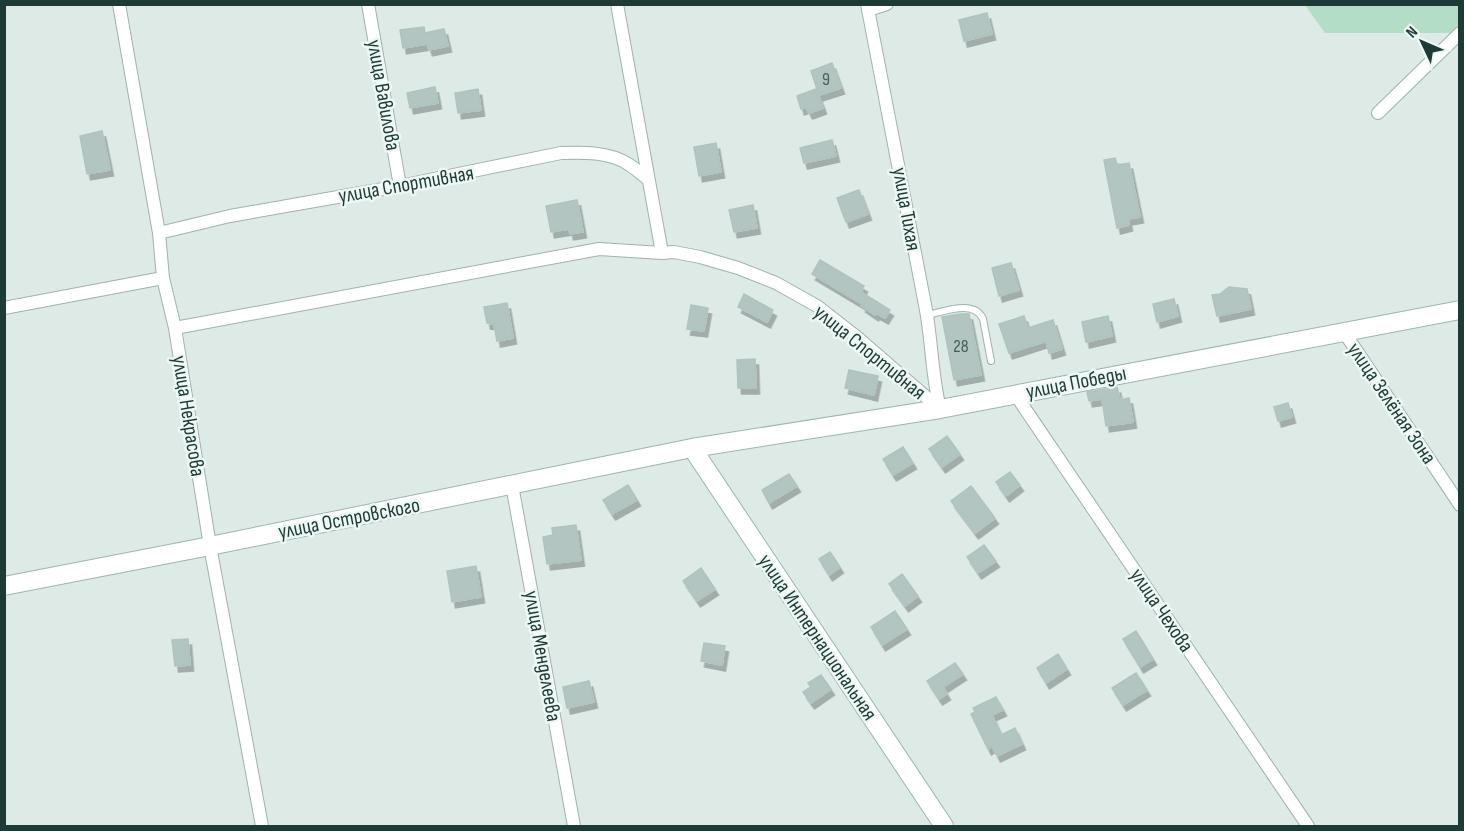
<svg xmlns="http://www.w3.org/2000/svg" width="1464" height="831" font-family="'Sofia Sans Condensed',sans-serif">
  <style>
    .green { fill: #b3ddc6 }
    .building { fill: #b2c5c0; stroke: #afc4bf; stroke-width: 1.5; filter: url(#shadow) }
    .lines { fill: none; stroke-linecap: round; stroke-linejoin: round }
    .lane-casing { stroke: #a0b2ae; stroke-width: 8 }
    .street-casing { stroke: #a0b2ae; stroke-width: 14 }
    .secondary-casing { stroke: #9bb6b1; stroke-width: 20 }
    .lane { stroke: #fff; stroke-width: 6 }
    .street { stroke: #fff; stroke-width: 12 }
    .secondary { stroke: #fff; stroke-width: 18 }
    .labels { text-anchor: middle; stroke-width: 5; stroke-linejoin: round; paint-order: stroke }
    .number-label { font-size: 18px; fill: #435d59 }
    .street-label { font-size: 21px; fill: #1e3a37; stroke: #edf7f3 }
  </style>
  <defs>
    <filter id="shadow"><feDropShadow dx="3.5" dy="6" stdDeviation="0" flood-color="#0004"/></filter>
  </defs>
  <rect width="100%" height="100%" fill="#ddeae6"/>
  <!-- green -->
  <path class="green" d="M1305,5H1459V33H1325Z"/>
  <!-- building -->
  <path class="building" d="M987,13L992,34L964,41L959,20Z
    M424,27L425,33L444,29L448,46L429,50L427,44L403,48L400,30Z
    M832,63L841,88L819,95L811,71Z
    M435,87L438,103L410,108L407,93Z
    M478,89L481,110L458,113L455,93Z
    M816,89L823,108L809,113L806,107L801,109L797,96Z
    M102,131L110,170L87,174L80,136Z
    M832,140L836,156L804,163L800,148Z
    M716,143L721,172L699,176L694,147Z
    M1115,158L1117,165L1129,163L1140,217L1128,219L1129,225L1117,228L1104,160Z
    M859,190L868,214L846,222L837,198Z
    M577,200L583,232L570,234L569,229L551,232L546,206Z
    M753,205L757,228L734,232L729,210Z
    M820,260L864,286L861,292L890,310L885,318L876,313L875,315L862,306L864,305L812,274Z
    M1011,263L1019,290L999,296L992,268Z
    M1229,287L1247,289L1251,309L1217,316L1212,295L1220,294Z
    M744,294L773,310L767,322L738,307Z
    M1174,299L1178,316L1157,322L1153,304Z
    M507,303L513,338L497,341L494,324L487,323L484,307Z
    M691,305L708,308L704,331L687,329Z
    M960,314H969L981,375L954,380L942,317Z
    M1024,316L1028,328L1053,320L1062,349L1049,353L1046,341L1009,353L999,324Z
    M1108,316L1112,336L1086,342L1082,322Z
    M755,359L756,388H738L737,360Z
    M849,370L878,376L874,395L845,388Z
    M1117,387L1120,400L1129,398L1133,422L1106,426L1102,399L1089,401L1087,392Z
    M1288,403L1292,417L1278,421L1274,407Z
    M947,436L960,454L942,467L929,449Z
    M903,447L913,463L893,475L883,459Z
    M1010,472L1020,485L1006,496L996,482Z
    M789,474L797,486L769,503L762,490Z
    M628,485L637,500L612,514L603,500Z
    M971,486L995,518L975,533L951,501Z
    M576,525L581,560L547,564L543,537L553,535L552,528Z
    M984,545L996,561L978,573L967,557Z
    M830,552L840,567L829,575L819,559Z
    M476,566L481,597L452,602L447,571Z
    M701,568L715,589L697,601L683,581Z
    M902,574L918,596L905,606L889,584Z
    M895,611L907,629L882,645L871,627Z
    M1136,631L1153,659L1140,667L1123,639Z
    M188,639L190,665L175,666L172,640Z
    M704,643L725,646L722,665L701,661Z
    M1058,654L1067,669L1046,683L1037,668Z
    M955,663L963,674L943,687L947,694L939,699L927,681Z
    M1136,673L1147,690L1123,705L1112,688Z
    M821,675L831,689L811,703L803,692L811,687L808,683Z
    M589,681L594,702L567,708L563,687Z
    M996,697L1003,710L992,715L1001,735L1015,728L1022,744L997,756L992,746L988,749L971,714L975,712L973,708Z"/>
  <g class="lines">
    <!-- lane casing -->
    <g class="lane-casing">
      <path id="lane" d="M927,315C944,312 974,299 983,319L991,361"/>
    </g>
    <!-- street casing -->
    <g class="street-casing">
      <path id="street" d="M119,4L159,233L163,278L175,328L210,546L262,826
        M368,4L400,186
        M617,4L662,253L674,252L700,257L738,268L776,283L817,306L858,338L940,409
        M867,4C887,106 907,208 926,310C932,343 932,377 940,409
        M868,10L887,4
        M1378,113L1460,33
        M159,233L230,216L400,186L561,153C583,152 610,152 628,164C635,168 641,174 648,179
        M4,308L163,278
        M175,328L599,249L662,253
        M1344,332L1460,505
        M1015,394L1308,826
        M512,485L574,826"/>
    </g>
    <!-- secondary casing -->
    <g class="secondary-casing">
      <path id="secondary" d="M692,448L944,826
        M4,586L210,546L692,448L940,409L1460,310"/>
    </g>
    <!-- lane -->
    <use href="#lane" class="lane"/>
    <!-- street -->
    <use href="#street" class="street"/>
    <!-- secondary -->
    <use href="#secondary" class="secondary"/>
  </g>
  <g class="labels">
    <!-- number labels -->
    <g class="number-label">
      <text x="826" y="85">9</text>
      <text x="961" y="352">28</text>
    </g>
    <!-- street labels -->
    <g class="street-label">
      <text transform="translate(384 95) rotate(80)" y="7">улица Вавилова</text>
      <text transform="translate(406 184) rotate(-10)" y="7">улица Спортивная</text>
      <text transform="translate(907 209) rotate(80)" y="7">улица Тихая</text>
      <text transform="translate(870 352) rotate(39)" y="7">улица Спортивная</text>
      <text transform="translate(1076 382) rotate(-11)" y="7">улица Победы</text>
      <text transform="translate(1392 403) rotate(56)" y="7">улица Зелёная Зона</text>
      <text transform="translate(189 416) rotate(81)" y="7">улица Некрасова</text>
      <text transform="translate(349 518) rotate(-11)" y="7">улица Островского</text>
      <text transform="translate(1162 610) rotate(56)" y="7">улица Чехова</text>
      <text transform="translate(818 637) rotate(56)" y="7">улица Интернациональная</text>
      <text transform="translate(543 656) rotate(80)" y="7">улица Менделеева</text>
    </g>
  </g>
  <!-- border -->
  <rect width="1464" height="831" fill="none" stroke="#1e3a37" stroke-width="12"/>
  <!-- north arrow -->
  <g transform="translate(1422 42) rotate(314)" stroke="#edf7f3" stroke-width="4.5" paint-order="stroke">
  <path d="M0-4.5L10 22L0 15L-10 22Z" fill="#1e3a37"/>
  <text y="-9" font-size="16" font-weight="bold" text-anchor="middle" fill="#1e3a37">N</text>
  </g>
</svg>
